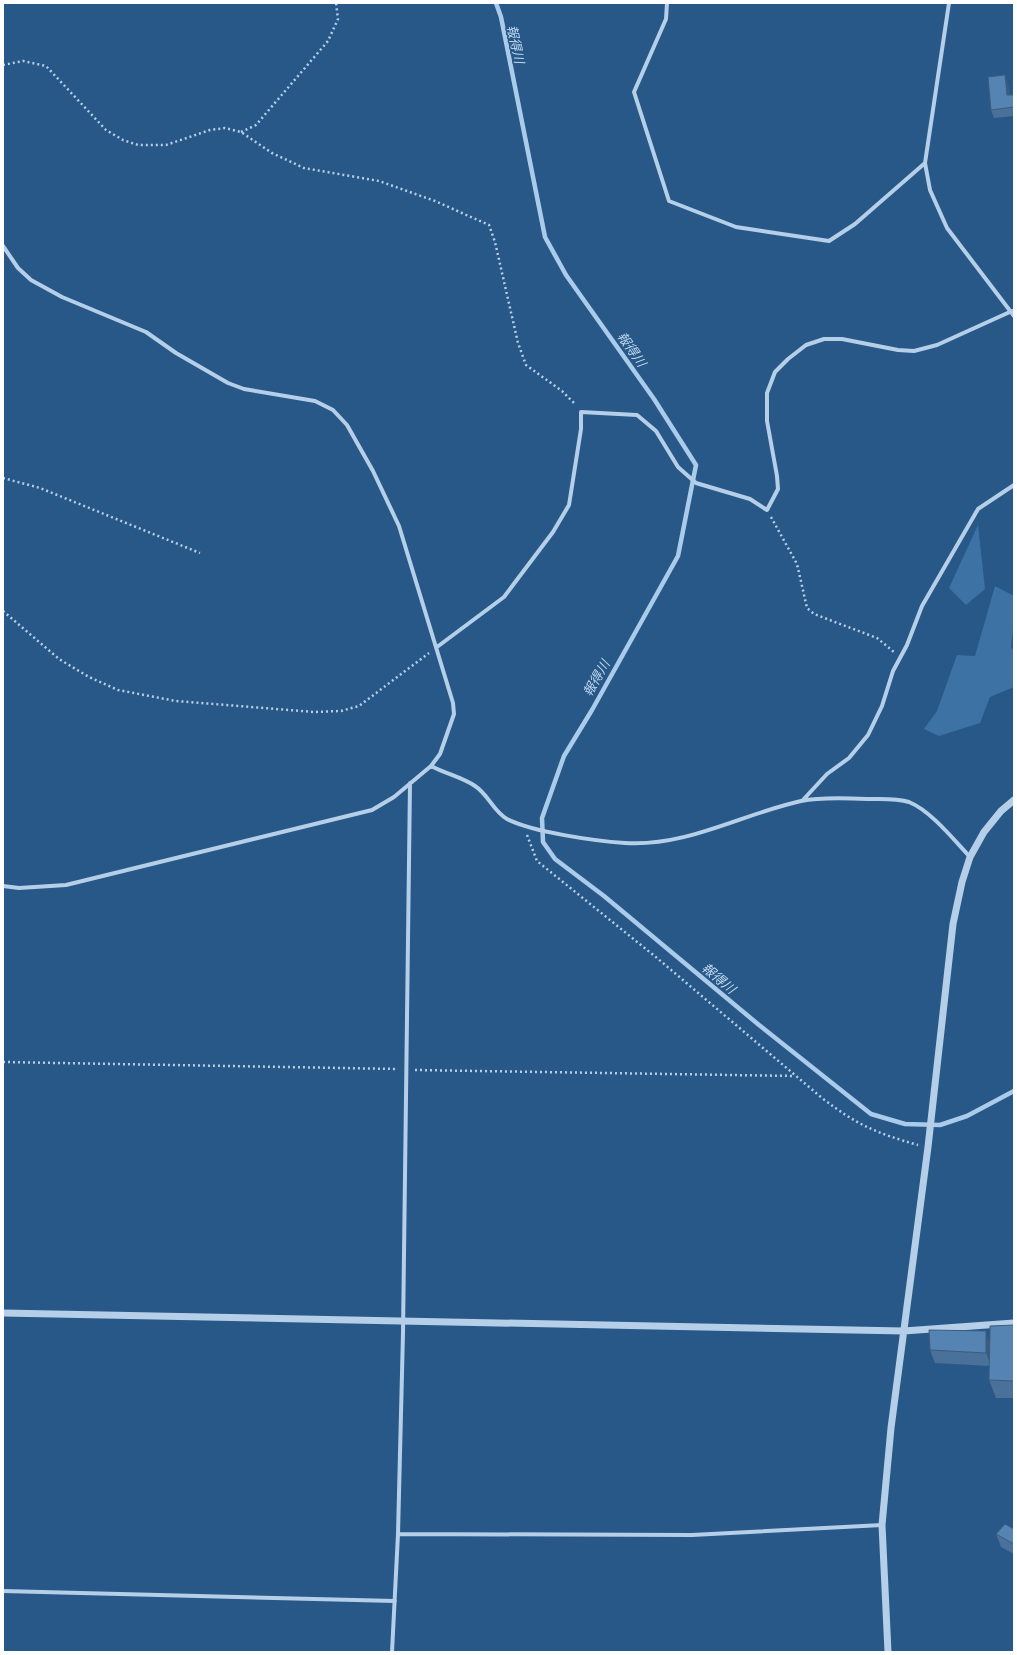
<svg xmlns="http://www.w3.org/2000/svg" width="1017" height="1655" font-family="'Fira Sans Condensed','Noto Sans JP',sans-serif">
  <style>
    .green { fill: #3d72a5 }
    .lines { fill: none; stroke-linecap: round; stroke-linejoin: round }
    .stream { stroke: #aacbe9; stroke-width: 4.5 }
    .path { stroke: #b5cfe9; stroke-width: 2.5; stroke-dasharray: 2 3; stroke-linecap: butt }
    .minor { stroke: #b5cfe9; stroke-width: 4 }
    .tertiary { stroke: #b5cfe9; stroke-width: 7 }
    .wall { fill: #497199 }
    .shaded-wall { fill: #3c5c7d }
    .building { fill: #5583b2; stroke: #3c5c7d }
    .labels { text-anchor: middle; stroke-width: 3; stroke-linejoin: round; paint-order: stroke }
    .water-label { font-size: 13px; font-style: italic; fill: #c1d9f0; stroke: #285888 }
  </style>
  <rect width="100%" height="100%" fill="#285888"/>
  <!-- green -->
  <path class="green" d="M978,525L985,589L966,605L949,588Z
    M995,586L1014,596V621L1011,647L1014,651V687L990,697L980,723L939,736L924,729L937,711L957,655L975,656Z"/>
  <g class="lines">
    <!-- stream -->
    <path class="stream" d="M496,3L501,17L545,237L566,275L654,399L696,465L678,556L592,710L564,756L542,818L543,842L555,859L604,896L759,1025L871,1114L905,1124L940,1125L967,1116L1014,1091"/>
    <!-- path -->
    <path class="path" d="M3,65L23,61L46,66L106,130L123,140L138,145H166L210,130L225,128L241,132L272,153L304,168L379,181L435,201L489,225L495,242L518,343L526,365L562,391L576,405
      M241,132L256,125L328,41L338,19L336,3
      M3,478L40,488L200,553
      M771,517L797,564L807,608L814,614L877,638L894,652
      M3,611L59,659L89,677L118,690L176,701L314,712L341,711L359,706L429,653
      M527,835L537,861L657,958L822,1098C857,1125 876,1133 918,1145
      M3,1062L398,1069
      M415,1070L795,1076"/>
    <!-- minor -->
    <path class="minor" d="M667,3L666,19L634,92L669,201L736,227L829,241L855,224L925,163
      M949,3L925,163L930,190L947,228L1014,316
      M3,246L18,268L31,280L62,297L146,332L176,353L228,383L244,389L315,401L333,410L347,425L373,471L399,526L453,703L454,714L440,754L431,766L394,797L372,810L66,885L19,888L3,886
      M437,647L504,597L553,532L569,505L581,429V412L637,415L656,431L678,467L696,483L750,499L767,510L778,489L777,476L767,421V393L775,372L788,359L806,345L824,339H842L898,350L914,351L937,345L1012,311
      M431,766C446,774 462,777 475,786C488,794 493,811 507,819C532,832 595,841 625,843C687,847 742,814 801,801C820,797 848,798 867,799C881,799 897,798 909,802C931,811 954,840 970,857
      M802,801L827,774L849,758L868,735L882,706L893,671L907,645L922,606L978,509L1014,485
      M398,1534L692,1535L882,1525
      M3,1591L395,1601
      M392,1652L398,1534L403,1333L410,783"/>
    <!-- tertiary -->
    <path class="tertiary" d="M3,1313L904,1331L1014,1323
      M888,1652L882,1525L891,1428L928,1147L953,924L962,882L970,857L984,832L1001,811L1014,800"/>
  </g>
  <!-- wall -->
  <path class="wall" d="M1008,84L1009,95H1014V116L994,118L991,110Z
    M1014,1325V1398H996L989,1380L990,1366L935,1363L930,1350L990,1342Z
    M1014,1529V1554L1001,1547L996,1534Z"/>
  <!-- shaded-wall -->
  <path class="shaded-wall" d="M1005,75L1008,84L1010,104L1007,95Z
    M986,1331L990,1344L991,1366L986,1353Z"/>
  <!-- building -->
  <path class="building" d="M1005,75L1007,95H1014V107L991,110L988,77Z
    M1014,1325V1381L989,1380L990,1326Z
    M929,1330L986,1331V1353L930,1350Z
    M1005,1524L1014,1529V1544L996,1534Z"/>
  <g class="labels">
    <!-- water labels -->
    <g class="water-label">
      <text transform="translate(516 44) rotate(78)" y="5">報得川</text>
      <text transform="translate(632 349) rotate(55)" y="5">報得川</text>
      <text transform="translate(596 678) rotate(-60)" y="5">報得川</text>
      <text transform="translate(719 978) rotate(40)" y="5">報得川</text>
    </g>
  </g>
  <!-- border -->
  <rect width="1017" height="1655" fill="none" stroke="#ffffff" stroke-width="8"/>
</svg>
